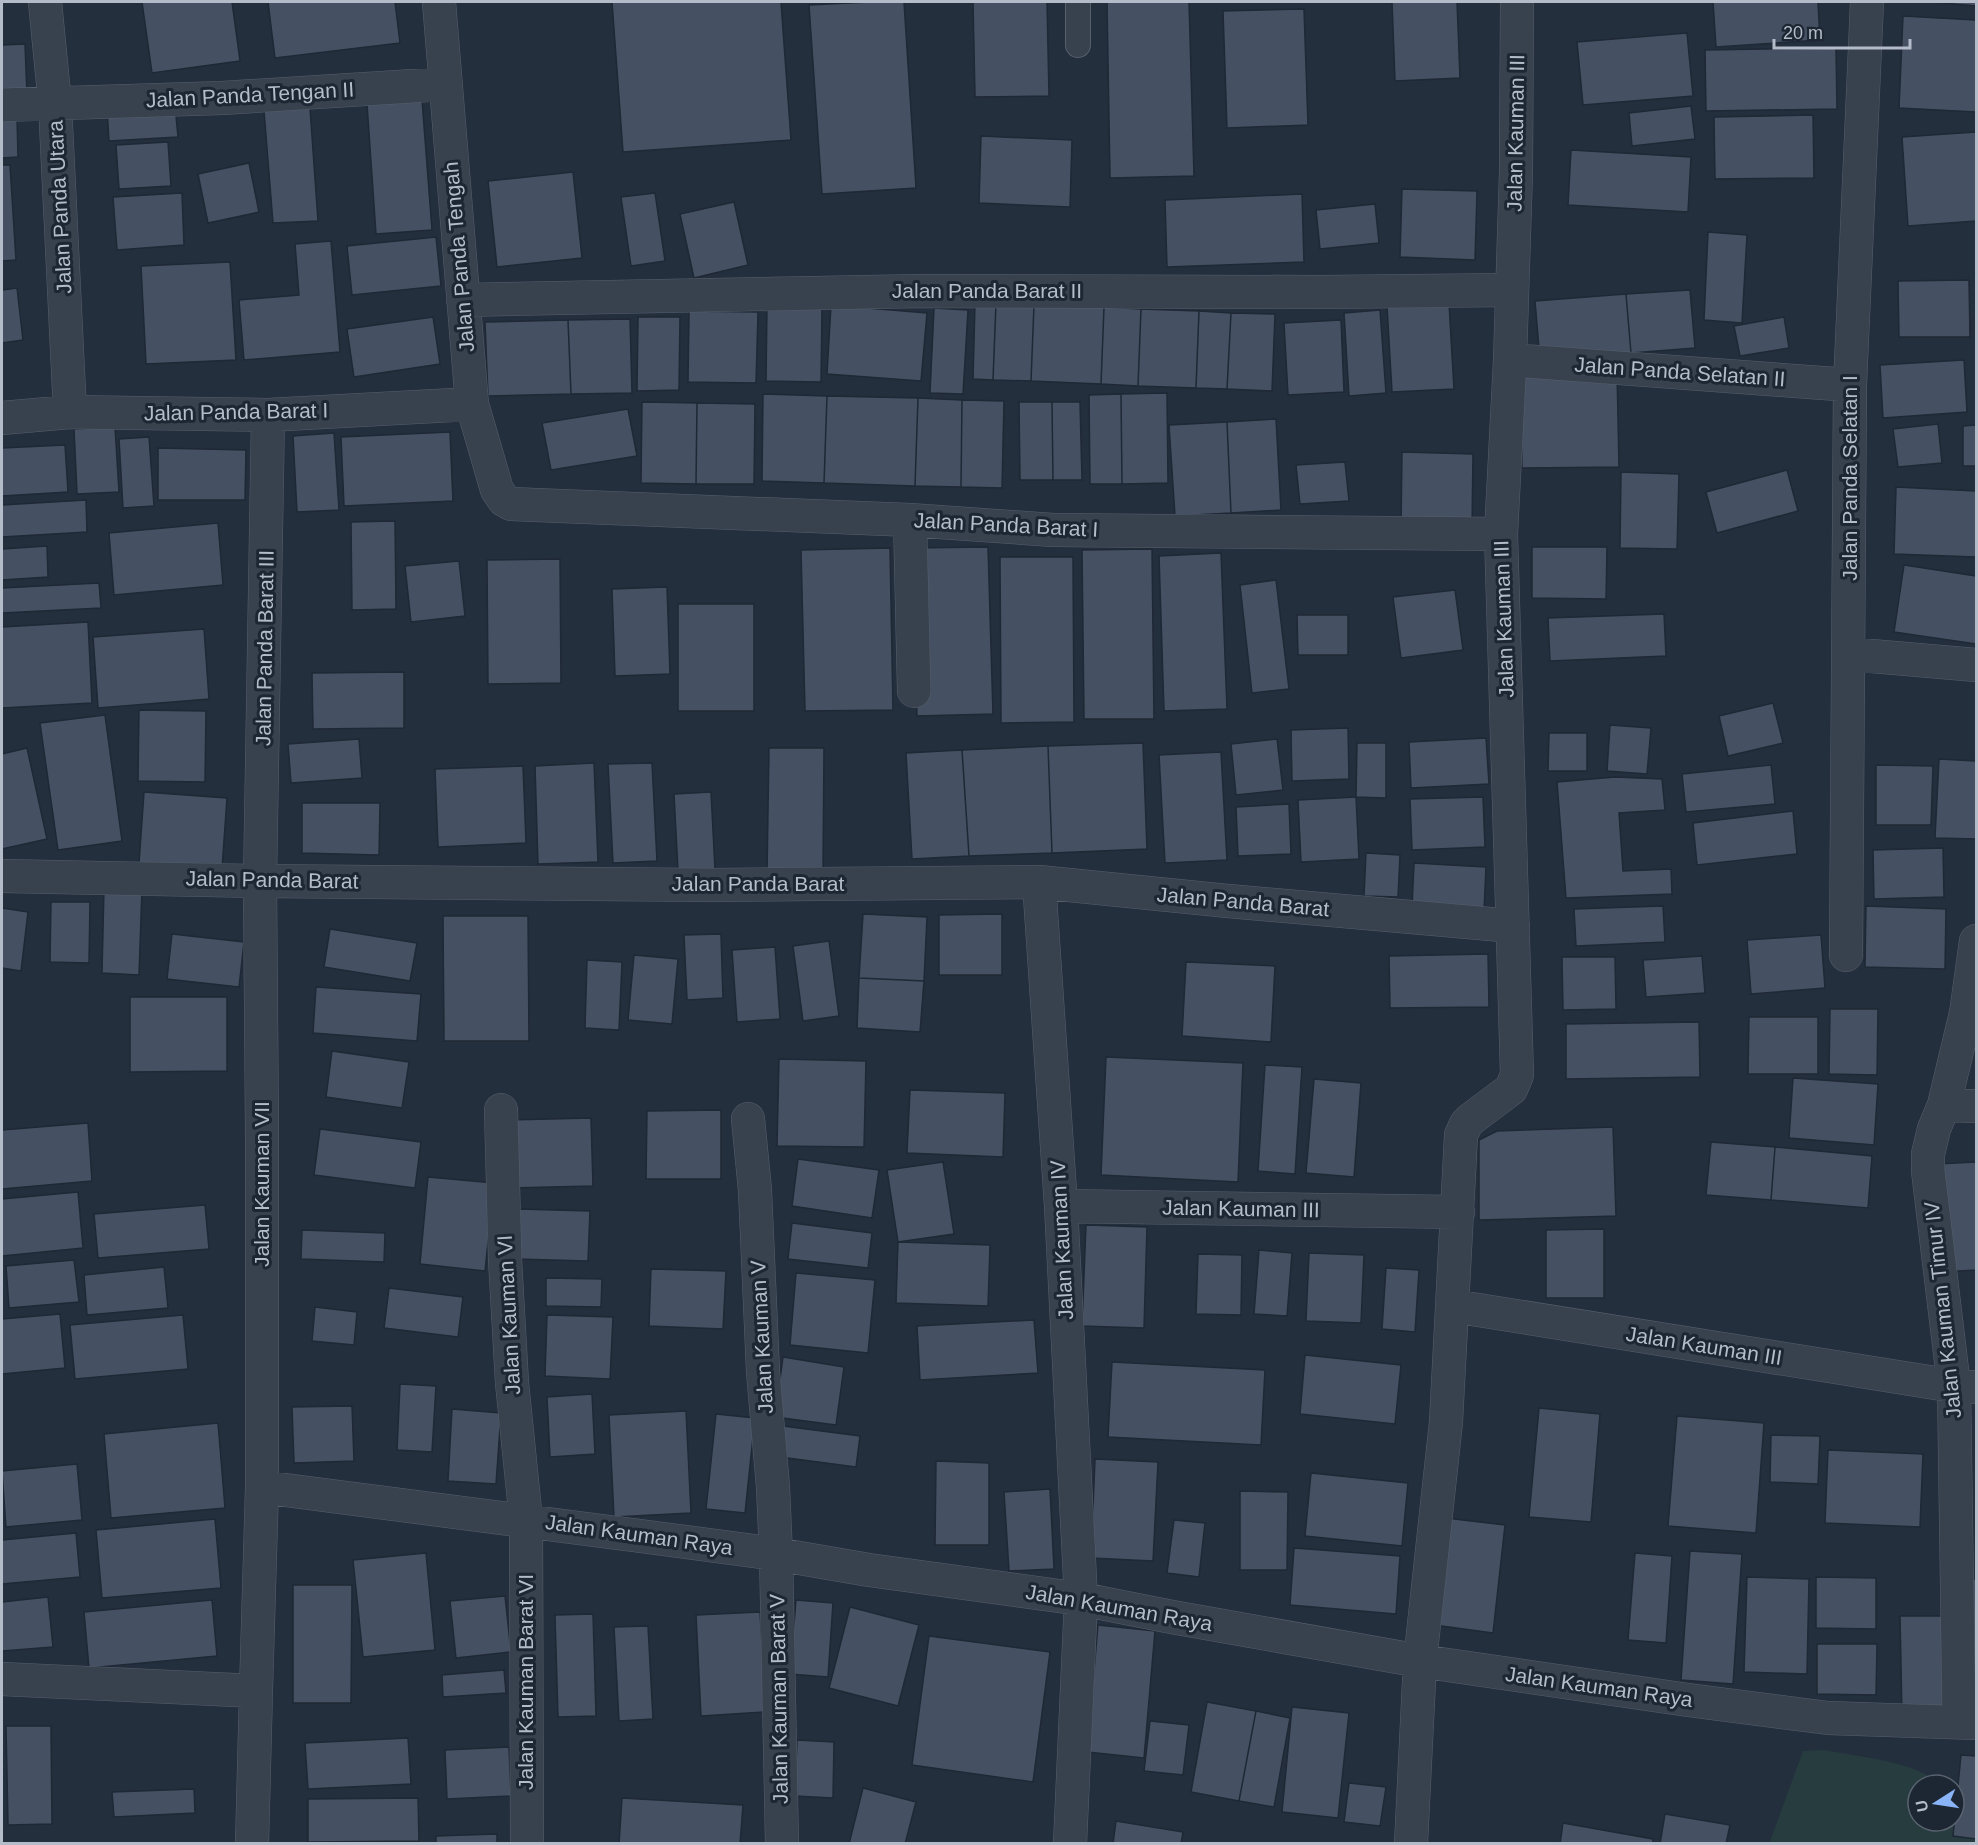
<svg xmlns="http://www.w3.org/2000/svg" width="1978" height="1845" font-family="Helvetica,sans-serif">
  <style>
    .green { fill: #263c3f }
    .building { fill: #455162; stroke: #1f2835; stroke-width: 1.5 }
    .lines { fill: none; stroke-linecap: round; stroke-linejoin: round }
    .lane-casing { stroke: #565f6c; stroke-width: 26 }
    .street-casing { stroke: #565f6c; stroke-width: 34 }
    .lane { stroke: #38414e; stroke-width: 24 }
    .street { stroke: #38414e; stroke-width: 33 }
    .labels { text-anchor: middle; stroke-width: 6; stroke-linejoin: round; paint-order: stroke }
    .street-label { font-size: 21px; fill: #b4bcc9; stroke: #1d2633 }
  </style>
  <rect width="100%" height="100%" fill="#242f3e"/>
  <!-- green -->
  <path class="green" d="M1824,1750C1866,1758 1909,1760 1944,1785H1918V1821H1954V1792L1976,1808V1843L1769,1844L1803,1751Z"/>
  <!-- building -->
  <path class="building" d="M142,2H232L240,61L152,73Z
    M268,2H395L400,43L275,58Z
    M612,2H781L791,140L623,152Z
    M871,2H904L916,188L822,194L809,5Z
    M973,2H1047L1049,96L975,97Z
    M1107,2H1189L1194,176L1110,178Z
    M1392,2H1457L1460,78L1395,81Z
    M1713,2H1818L1820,40L1716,47Z
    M1932,2H1976V6Z
    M1304,9L1308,125L1227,128L1223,11Z
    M1903,16L1976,20V112L1899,108Z
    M1687,33L1693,96L1583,105L1577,42Z
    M25,44L27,95L2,96V45Z
    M1836,48L1837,109L1706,111L1705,50Z
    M422,100L432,230L376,234L367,104Z
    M175,105L178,137L109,141L107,109Z
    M1691,106L1695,139L1632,146L1629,113Z
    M310,108L318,221L273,223L264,111Z
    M1813,115L1814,178L1715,179L1714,117Z
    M17,118L18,157L2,158V119Z
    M1976,132V221L1908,226L1902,137Z
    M981,136L1072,140L1070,207L979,203Z
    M168,142L171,186L119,189L116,145Z
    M1571,150L1691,157L1688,212L1568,205Z
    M249,163L259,212L208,223L198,174Z
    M2,165H10L16,260L2,261Z
    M573,172L582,258L497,267L488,181Z
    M1402,189L1477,191L1475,260L1400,257Z
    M182,193L184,245L117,250L113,197Z
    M655,193L665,261L631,266L621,197Z
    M1302,194L1304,262L1167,267L1165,200Z
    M734,202L748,265L694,278L680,214Z
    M1375,204L1379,243L1320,249L1316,210Z
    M1708,232L1747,235L1742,323L1704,320Z
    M436,237L441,286L352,295L347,246Z
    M331,241L340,352L244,360L239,300L299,295L295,244Z
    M230,262L236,360L146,364L141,266Z
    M1969,280L1970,337H1899L1898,281Z
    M17,288L23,340L2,343V290Z
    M1690,290L1695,348L1631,353L1626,294Z
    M1626,294L1631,353L1540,360L1535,301Z
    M975,303H996L993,380L973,379Z
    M996,303L1034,305L1031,381L993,380Z
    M1449,303L1454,389L1392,392L1387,306Z
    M767,305L822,306L821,382L766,381Z
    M831,305L927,313L921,381L827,374Z
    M1034,305L1104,307L1101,384L1031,381Z
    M1104,307L1141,309L1138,386L1101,384Z
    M934,308L968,310L963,394L930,393Z
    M1141,309L1199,311L1196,388L1138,386Z
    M1380,310L1386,393L1349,396L1344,313Z
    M689,311L758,312L756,383L688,382Z
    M1199,311L1231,313L1227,389L1196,388Z
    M1231,313L1275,314L1272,391L1227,389Z
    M433,317L440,364L354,377L347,329Z
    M638,317H680L679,390L637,391Z
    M1784,317L1789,348L1740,356L1734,326Z
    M630,319L632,393L571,394L568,320Z
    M568,320L571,394L488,396L485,322Z
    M1341,320L1344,392L1288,395L1284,323Z
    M1964,360L1967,412L1883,418L1880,365Z
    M1617,371L1619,467L1522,468L1520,372Z
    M1167,393L1168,483L1122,484L1121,394Z
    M763,394L827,396L824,483L762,481Z
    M1121,394L1122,484H1090L1089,395Z
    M827,396L918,398L915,486L824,483Z
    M918,398L962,400L961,487L915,486Z
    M962,400L1004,401L1002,488L961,487Z
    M642,402L697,403L696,484L641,483Z
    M1019,402H1052L1053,480H1020Z
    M1052,402H1080L1082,480H1053Z
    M697,403L755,404L754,484H696Z
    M628,409L637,456L551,470L542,423Z
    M1276,419L1281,510L1231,513L1227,422Z
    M1227,422L1231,513L1175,516L1169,425Z
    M1938,424L1942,463L1898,467L1893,429Z
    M1976,425V466H1963V426Z
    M115,427L119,492L77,494L74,429Z
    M450,432L453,501L344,506L341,437Z
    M334,433L339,510L297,512L293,436Z
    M149,437L154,506L123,508L119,439Z
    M65,445L68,492L2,496V448Z
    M158,448L246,450L245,500H158Z
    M1402,452L1473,454L1472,529L1401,527Z
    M1345,462L1349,501L1300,504L1296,465Z
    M1787,470L1798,511L1717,533L1706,492Z
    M1621,472L1679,474L1677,549L1620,548Z
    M1896,487L1976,491V557L1894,554Z
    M86,500L87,532L2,537V505Z
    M395,521L396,609L352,610L351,522Z
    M218,523L223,585L114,595L109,533Z
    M47,546L48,577L2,580V549Z
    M988,547L993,714L917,716L912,548Z
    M1532,547H1607L1606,599L1532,598Z
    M890,548L893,710L805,711L801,550Z
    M1152,549L1154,719H1084L1082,550Z
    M1221,553L1227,709L1164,711L1159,556Z
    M1000,557H1073L1074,722L1001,723Z
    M560,559L561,683L488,684L487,560Z
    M459,561L465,616L411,622L405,566Z
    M1904,565L1976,576V644L1894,632Z
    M1276,580L1289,689L1252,693L1240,585Z
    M99,583L101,608L2,613V588Z
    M667,587L670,674L615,676L612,589Z
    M1455,590L1463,650L1401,658L1393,597Z
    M678,604H754V711H678Z
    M1664,614L1666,656L1550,661L1548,618Z
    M1297,615H1348V655H1298Z
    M88,622L92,703L2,708V627Z
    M204,629L209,699L98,708L93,637Z
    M404,672V728L313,729L312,673Z
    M1773,703L1783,743L1728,756L1719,716Z
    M139,710L206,711L205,782L138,781Z
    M105,715L122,841L58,850L40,723Z
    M1610,725L1651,728L1647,774L1607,771Z
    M1348,728L1349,779L1292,781L1291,730Z
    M1549,733H1587V771H1548Z
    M1486,738L1489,784L1411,788L1409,742Z
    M359,739L362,778L291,783L288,744Z
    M1277,739L1283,790L1236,795L1231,744Z
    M1143,743L1147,849L1052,853L1048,746Z
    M1357,743H1386V798L1356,797Z
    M1048,746L1052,853L969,856L962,750Z
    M27,748L47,839L2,849V754Z
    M769,748H824L823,873H767Z
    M962,750L969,856L912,859L906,753Z
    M1221,752L1227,860L1165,863L1159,755Z
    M1939,759L1976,761V839L1935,838Z
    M594,763L598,862L538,864L535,766Z
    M652,763L657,861L613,863L608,764Z
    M1771,765L1775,804L1686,812L1682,774Z
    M1876,765L1933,766L1931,825H1876Z
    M523,766L526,843L438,847L435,769Z
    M1615,777L1662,779L1665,810L1619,813L1623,871L1671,869L1672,894L1566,898L1557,782Z
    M144,792L227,798L222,869L139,863Z
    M711,792L715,869L678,871L674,794Z
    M1356,797L1359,859L1301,862L1298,800Z
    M1483,797L1485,847L1412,850L1410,799Z
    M302,803H380L379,855L302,853Z
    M1289,804L1291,854L1238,856L1236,807Z
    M1793,811L1797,854L1697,865L1693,823Z
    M1943,848L1944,897L1874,899L1873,850Z
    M1366,853L1400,855L1398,897L1364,896Z
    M1414,863L1486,867L1484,911L1412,907Z
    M104,887L142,889L139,975L102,973Z
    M51,902H90L89,963L50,962Z
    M1663,906L1665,942L1576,946L1574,909Z
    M1866,906L1946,909L1945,969L1865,967Z
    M2,908L28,912L21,971L2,968Z
    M863,914L927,917L924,981L859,978Z
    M1002,914V975H939V915Z
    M443,916H528L529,1041H444Z
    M330,929L417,943L410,981L324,967Z
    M172,934L244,942L239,987L167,979Z
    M721,934L723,998L687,1000L684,935Z
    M1821,935L1825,988L1751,994L1747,940Z
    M829,941L839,1016L803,1021L793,946Z
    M775,947L780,1019L737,1022L732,950Z
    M1488,954L1489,1007L1390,1008L1389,956Z
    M634,955L678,959L672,1024L628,1020Z
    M1702,956L1705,993L1646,997L1643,960Z
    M1562,957H1615L1616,1009L1563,1010Z
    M587,960L622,962L619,1030L585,1028Z
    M1186,962L1275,966L1271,1042L1182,1036Z
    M859,978L924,981L920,1032L857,1028Z
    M316,987L421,994L417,1041L313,1033Z
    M130,997H227V1071L130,1072Z
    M1830,1009H1878L1877,1075L1829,1074Z
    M1749,1017H1818V1074H1748Z
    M1699,1022L1700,1077L1566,1079V1024Z
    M332,1051L409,1062L402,1108L326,1097Z
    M1106,1057L1243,1063L1238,1182L1101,1175Z
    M779,1059L866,1061L864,1147L777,1146Z
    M1265,1065L1302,1067L1295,1174L1258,1171Z
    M1793,1078L1878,1084L1874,1145L1789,1138Z
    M1314,1079L1361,1083L1354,1177L1306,1173Z
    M910,1090L1005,1093L1003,1157L907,1153Z
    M721,1110V1179H646L647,1111Z
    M591,1118L593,1186L509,1188L507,1120Z
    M88,1123L92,1181L2,1189V1130Z
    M1613,1127L1616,1216L1479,1220V1140L1497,1131Z
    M320,1129L421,1142L415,1188L314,1175Z
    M1711,1142L1775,1147L1771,1200L1706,1195Z
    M1775,1147L1872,1156L1868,1208L1771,1200Z
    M798,1159L879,1170L872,1218L792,1206Z
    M943,1162L954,1234L898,1242L887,1170Z
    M1976,1162V1270L1942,1272L1937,1164Z
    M428,1177L494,1183L485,1271L420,1264Z
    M78,1192L83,1248L2,1256V1199Z
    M205,1205L209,1249L98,1258L94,1214Z
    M518,1209L590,1211L588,1261L516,1259Z
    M792,1223L872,1233L868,1268L788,1259Z
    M1086,1225L1147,1227L1144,1328L1082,1326Z
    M1604,1229V1298H1546V1230Z
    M302,1230L385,1233L384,1262L301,1259Z
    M898,1242L990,1245L988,1306L896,1303Z
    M1259,1250L1292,1253L1287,1316L1254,1314Z
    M1309,1253L1364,1255L1361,1323L1306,1321Z
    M1198,1254L1242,1255L1241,1315L1196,1314Z
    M74,1260L79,1302L9,1308L6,1266Z
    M164,1267L168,1308L87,1315L84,1275Z
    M1386,1268L1419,1270L1415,1332L1382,1329Z
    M651,1269L726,1271L723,1329L649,1326Z
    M796,1273L875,1280L868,1353L790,1345Z
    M546,1278L602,1279L601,1307L546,1306Z
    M389,1288L463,1297L458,1337L384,1328Z
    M315,1307L357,1312L354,1345L312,1341Z
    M60,1314L65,1368L2,1374V1319Z
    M183,1315L188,1369L75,1379L70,1325Z
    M547,1315L613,1317L610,1379L545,1376Z
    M1034,1320L1038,1373L920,1380L917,1326Z
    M1305,1355L1401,1365L1395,1424L1300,1414Z
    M783,1357L844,1367L836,1425L775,1417Z
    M1112,1362L1265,1370L1261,1445L1108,1437Z
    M400,1384L436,1386L432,1452L397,1450Z
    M592,1394L595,1454L550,1457L547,1397Z
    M352,1406L354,1461L294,1463L292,1407Z
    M1539,1408L1600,1414L1591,1522L1529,1517Z
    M452,1409L501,1413L496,1484L448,1481Z
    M686,1411L691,1513L614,1517L609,1415Z
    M716,1414L755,1418L745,1513L706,1509Z
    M1677,1416L1764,1423L1756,1533L1668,1526Z
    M218,1423L225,1508L111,1518L104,1434Z
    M783,1426L860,1436L856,1467L780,1457Z
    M1771,1435L1820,1436L1818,1484L1770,1482Z
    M1828,1450L1923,1454L1920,1527L1825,1523Z
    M1095,1459L1158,1462L1153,1561L1091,1558Z
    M936,1461L989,1463V1545H935Z
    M77,1464L82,1520L6,1527L2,1471Z
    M1311,1473L1408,1483L1402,1546L1305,1536Z
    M1050,1489L1054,1569L1009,1571L1004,1492Z
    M1240,1491L1288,1492L1287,1570H1240Z
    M1446,1518L1505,1525L1493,1633L1434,1625Z
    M215,1519L221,1588L102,1598L96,1530Z
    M1174,1520L1205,1523L1199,1577L1167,1573Z
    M76,1533L80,1577L2,1584V1540Z
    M1294,1548L1400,1556L1396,1614L1290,1605Z
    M1690,1551L1742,1554L1733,1684L1681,1680Z
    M426,1553L435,1650L363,1657L353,1560Z
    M1635,1553L1672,1556L1666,1643L1628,1640Z
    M1747,1577L1809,1579L1807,1674L1744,1672Z
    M1816,1577L1876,1578V1629L1816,1628Z
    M1967,1579H1976V1706H1966Z
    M293,1585H352L351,1703H293Z
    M505,1596L511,1652L456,1658L450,1601Z
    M48,1597L53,1647L2,1651V1602Z
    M212,1600L217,1656L89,1668L84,1612Z
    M796,1600L833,1603L828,1677L790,1674Z
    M850,1607L919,1625L898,1706L829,1688Z
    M760,1612L766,1712L701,1716L696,1615Z
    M593,1614L596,1716L558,1717L555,1615Z
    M1900,1616H1953L1954,1715H1902Z
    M1098,1625L1155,1631L1144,1758L1087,1752Z
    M648,1626L653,1719L619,1721L614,1627Z
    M929,1636L1050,1652L1033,1782L912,1765Z
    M1817,1644H1877L1876,1695L1817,1694Z
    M504,1670L506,1693L443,1697L442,1675Z
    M1207,1702L1256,1711L1239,1801L1191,1792Z
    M1292,1707L1349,1713L1338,1818L1282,1812Z
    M1256,1711L1290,1718L1274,1807L1239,1801Z
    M1150,1721L1189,1725L1183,1775L1144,1771Z
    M6,1726H51L52,1824L8,1825Z
    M408,1738L411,1784L308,1789L305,1743Z
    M797,1740L834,1742L833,1798L795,1796Z
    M509,1747L511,1796L447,1799L445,1750Z
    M1961,1755L1976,1756V1839L1953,1836Z
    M1349,1783L1386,1787L1380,1826L1344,1822Z
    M863,1788L916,1802L905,1844H849Z
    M194,1789L195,1813L114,1817L112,1792Z
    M418,1798L419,1841L308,1842V1799Z
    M622,1798L743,1805L740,1844H619Z
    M1665,1814L1730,1825L1726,1844H1660Z
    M1116,1821L1183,1832L1181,1844H1113Z
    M1563,1823L1653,1839V1844H1560Z
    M497,1834V1844H436V1836Z"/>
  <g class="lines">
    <!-- lane casing -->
    <g class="lane-casing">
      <path id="lane" d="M1078,45V2"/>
    </g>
    <!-- street casing -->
    <g class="street-casing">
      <path id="street" d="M45,2L55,104L70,412
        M439,2L472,404L497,490L504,500L511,504L910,520L1053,530L1501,534
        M2,105L222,98L445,84
        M463,300L921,291L1322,292L1512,290
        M1510,360L1850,385
        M2,418L70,412L268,415L472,404
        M910,520L914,691
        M1848,654L1976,665
        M2,876L260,881L709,885L1039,882L1228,901L1513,926
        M1039,882L1061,1206L1081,1599L1070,1844
        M1846,955L1850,385L1867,2
        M1944,1105L1976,1106
        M501,1110L505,1259L512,1383L526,1520L527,1844
        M748,1119L755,1190L763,1372L773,1487L776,1554L782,1844
        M1061,1206L1458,1212
        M1453,1306L1954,1386L1976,1387
        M262,1487L648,1537L776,1554L869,1570L1081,1599L1172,1617L1420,1661L1688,1700L1828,1718L1976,1723
        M2,1679L256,1691L262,1487V1134L260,881L268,415
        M1959,1722L1954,1386L1928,1171V1154L1934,1129L1944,1105L1966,1013L1976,941
        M252,1844L256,1691
        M1411,1844L1420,1661L1446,1422L1461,1135L1466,1124L1471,1119L1511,1089L1517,1075L1501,534L1510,360L1516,172L1517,2"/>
    </g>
    <!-- lane -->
    <use href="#lane" class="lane"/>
    <!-- street -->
    <use href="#street" class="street"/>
  </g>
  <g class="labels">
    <!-- street labels -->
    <g class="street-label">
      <text transform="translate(250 95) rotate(-3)" y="7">Jalan Panda Tengan II</text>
      <text transform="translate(1516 133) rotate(-89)" y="7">Jalan Kauman III</text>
      <text transform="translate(60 207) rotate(-93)" y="7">Jalan Panda Utara</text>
      <text transform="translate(459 257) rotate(-95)" y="7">Jalan Panda Tengah</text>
      <text x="987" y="298">Jalan Panda Barat II</text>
      <text transform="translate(1680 372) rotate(4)" y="7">Jalan Panda Selatan II</text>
      <text transform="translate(236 412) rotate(-1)" y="7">Jalan Panda Barat I</text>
      <text transform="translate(1850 478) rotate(-90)" y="7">Jalan Panda Selatan I</text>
      <text transform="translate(1006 525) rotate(3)" y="7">Jalan Panda Barat I</text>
      <text transform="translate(1504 619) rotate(-92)" y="7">Jalan Kauman III</text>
      <text transform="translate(265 648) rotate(-89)" y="7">Jalan Panda Barat III</text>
      <text transform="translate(272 880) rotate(1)" y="7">Jalan Panda Barat</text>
      <text x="758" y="891">Jalan Panda Barat</text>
      <text transform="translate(1243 902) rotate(5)" y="7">Jalan Panda Barat</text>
      <text transform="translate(262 1184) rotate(-90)" y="7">Jalan Kauman VII</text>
      <text transform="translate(1241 1209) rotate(1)" y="7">Jalan Kauman III</text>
      <text transform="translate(1062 1240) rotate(-93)" y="7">Jalan Kauman IV</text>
      <text transform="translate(1943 1310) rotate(-96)" y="7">Jalan Kauman Timur IV</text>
      <text transform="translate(509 1315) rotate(-93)" y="7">Jalan Kauman VI</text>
      <text transform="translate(762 1337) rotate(-93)" y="7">Jalan Kauman V</text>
      <text transform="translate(1704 1346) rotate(9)" y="7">Jalan Kauman III</text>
      <text transform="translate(639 1535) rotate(8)" y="7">Jalan Kauman Raya</text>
      <text transform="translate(1119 1608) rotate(10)" y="7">Jalan Kauman Raya</text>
      <text transform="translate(526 1682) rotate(-90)" y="7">Jalan Kauman Barat VI</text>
      <text transform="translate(1599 1687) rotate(8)" y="7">Jalan Kauman Raya</text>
      <text transform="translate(779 1699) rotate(-91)" y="7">Jalan Kauman Barat V</text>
    </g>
  </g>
  <!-- border -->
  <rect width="1978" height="1845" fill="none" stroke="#b4bcc9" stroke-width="6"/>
  <!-- north arrow -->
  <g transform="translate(1936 1803) rotate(258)"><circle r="28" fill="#1d2633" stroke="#59626f" stroke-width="1.5"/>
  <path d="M0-4.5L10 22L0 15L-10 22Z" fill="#8ab4f8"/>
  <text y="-9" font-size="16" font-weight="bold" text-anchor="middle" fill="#b4bcc9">U</text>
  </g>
  <!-- scale -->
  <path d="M1774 39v9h136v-9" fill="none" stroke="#b4bcc9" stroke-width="3"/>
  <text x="1783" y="39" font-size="18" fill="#b4bcc9" stroke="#1d2633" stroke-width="4.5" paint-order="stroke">20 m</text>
</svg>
